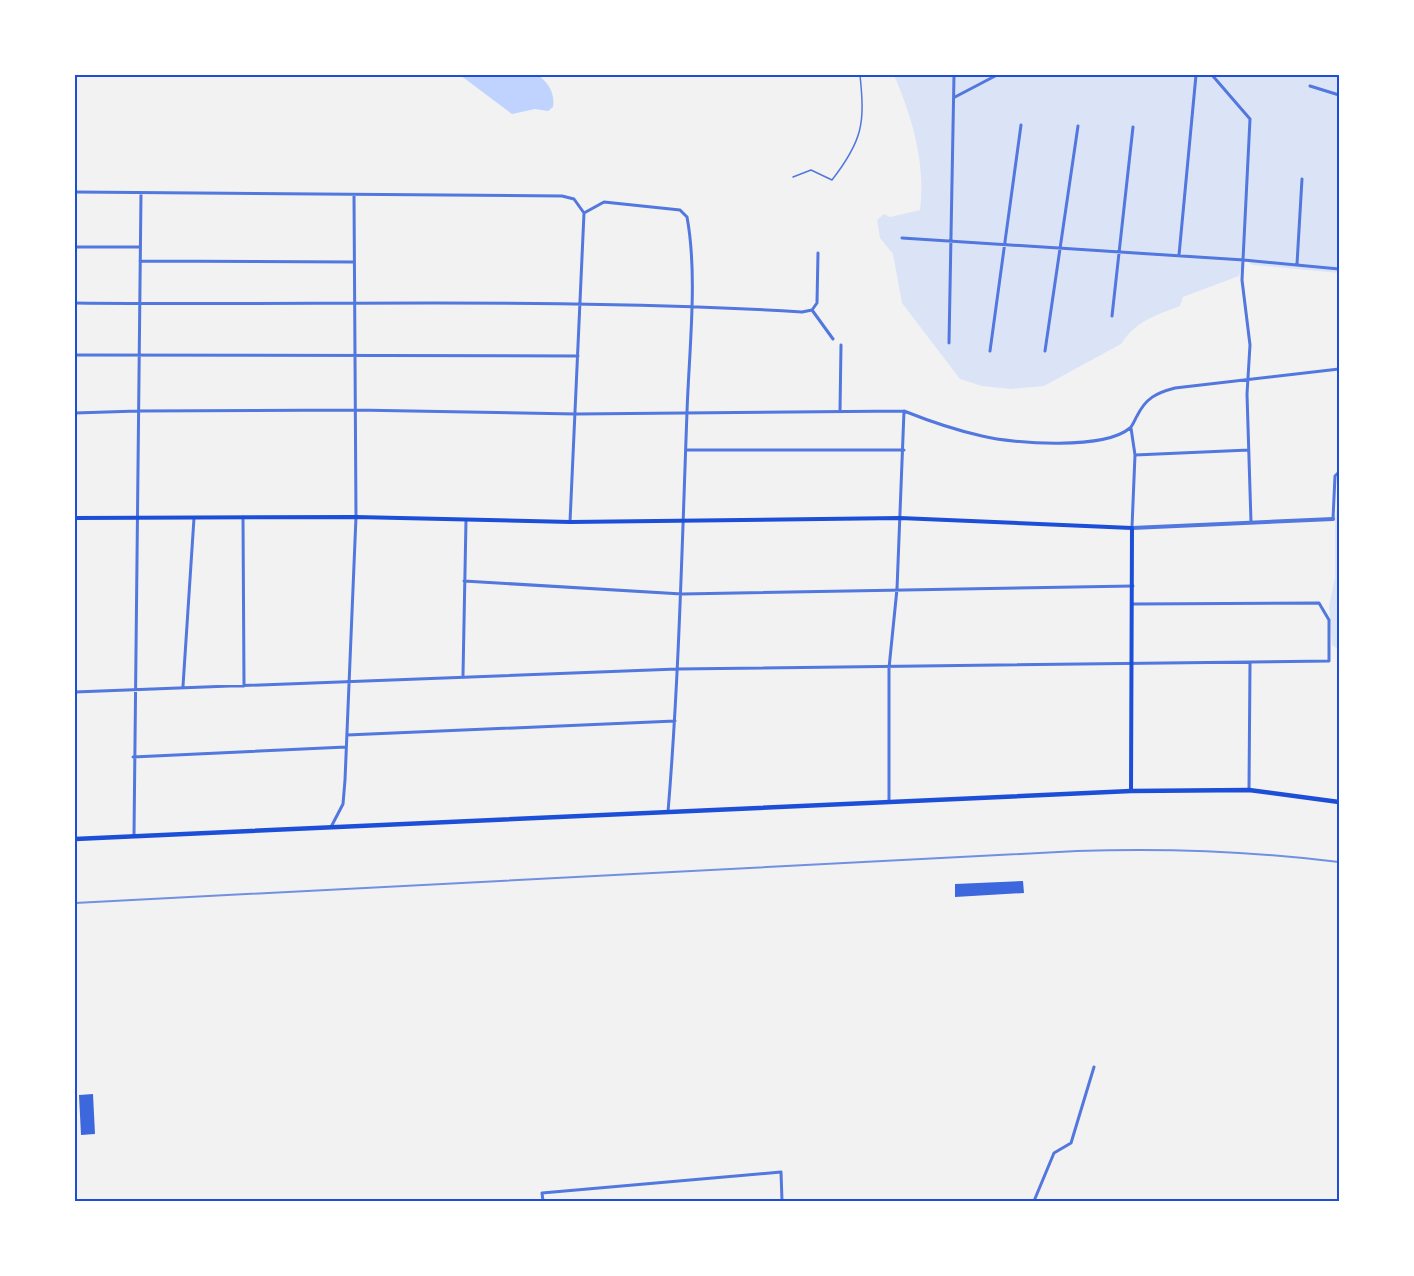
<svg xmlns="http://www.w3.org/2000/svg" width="1414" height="1276" font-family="'Alegreya Sans',sans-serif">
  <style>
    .green { fill: #dbe4f7 }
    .water { fill: #bfd3fe }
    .building { fill: #3d67dc }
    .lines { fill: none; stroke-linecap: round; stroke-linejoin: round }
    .service { stroke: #5277de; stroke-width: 1.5 }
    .minor { stroke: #5277de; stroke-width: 3 }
    .tertiary { stroke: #5277de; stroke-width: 4 }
    .secondary { stroke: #1d4ed8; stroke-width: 4 }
    .primary { stroke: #1d4ed8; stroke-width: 4.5 }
    .rail { stroke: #7290e2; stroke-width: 2 }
    .neatline { fill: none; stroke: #1d4ed8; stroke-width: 2 }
  </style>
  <rect width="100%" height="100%" fill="#f2f2f2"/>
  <!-- green -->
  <path class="green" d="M894,75H1339V273L1253,265L1244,260L1239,276L1183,297L1180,306C1156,315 1136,321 1121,344L1044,386L1011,389L982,386L960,379L902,303L893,254L880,238L877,220L884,214L890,217L920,210C926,164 912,117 894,75Z
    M1339,497V650L1332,645L1329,606L1335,578V518Z"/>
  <!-- water -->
  <path class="water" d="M460,75H538C549,83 555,94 553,107L548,111L535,109L512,114Z"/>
  <!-- building -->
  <path class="building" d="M1023,881L1024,893L955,897V884Z
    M93,1094L95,1134L81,1135L79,1095Z"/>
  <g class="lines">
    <!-- service -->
    <path class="service" d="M793,177L811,170L832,180C863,140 865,123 860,75"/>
    <!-- minor -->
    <path class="minor" d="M1212,75L1250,119L1242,280L1250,345L1247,394L1251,522
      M1310,86L1339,95
      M955,97L997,75
      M75,192L562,196L574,199L584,213L604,202L680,210L687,217C698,276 689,351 687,412C682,546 679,679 668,812
      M902,238L1244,260L1339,269
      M75,247H140
      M1179,255L1196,75
      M140,261L354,262
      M1297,264L1302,179
      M75,303C317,306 560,297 802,312L812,310L817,303L818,253
      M812,310L833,339
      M1112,316L1133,127
      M949,343L954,75
      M990,351L1021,125
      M1045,351L1078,126
      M75,355L578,356
      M840,411L841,345
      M75,413L138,411L355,410L576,414L904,411C929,421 955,430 982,436C1015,444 1104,450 1130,428C1133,425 1135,419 1137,416C1146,398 1156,393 1175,388L1339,369
      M1131,428L1135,455L1132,527
      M686,450H904
      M1135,455L1249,450
      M243,517L244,686
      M1333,519L1335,476L1339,472
      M570,522L584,213
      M464,581L682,594L1133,586
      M463,675L466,520
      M183,686L194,518
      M75,692L677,669L1329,661V620L1319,603L1133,604
      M347,735L675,721
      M133,757L346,747
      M1249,790L1250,663
      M889,801V668L897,589L904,411
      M331,827L343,804L345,780L356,517L354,195
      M134,835L141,193
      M543,1201L542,1193L781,1172L782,1201
      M1034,1201L1054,1153L1071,1143L1094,1067"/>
    <!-- tertiary -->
    <path class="tertiary" d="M1132,528L1333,519"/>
    <!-- secondary -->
    <path class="secondary" d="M75,518L356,517L570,522L900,518L1132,528L1131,791"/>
    <!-- primary -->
    <path class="primary" d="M75,839L1131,791L1249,790L1339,802"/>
    <!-- rail -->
    <path class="rail" d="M75,903L1077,851C1166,848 1251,851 1339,862"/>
  </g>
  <!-- border -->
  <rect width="1414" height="1276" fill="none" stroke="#ffffff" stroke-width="153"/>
  <rect x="76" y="76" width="1262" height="1124" class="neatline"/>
</svg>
